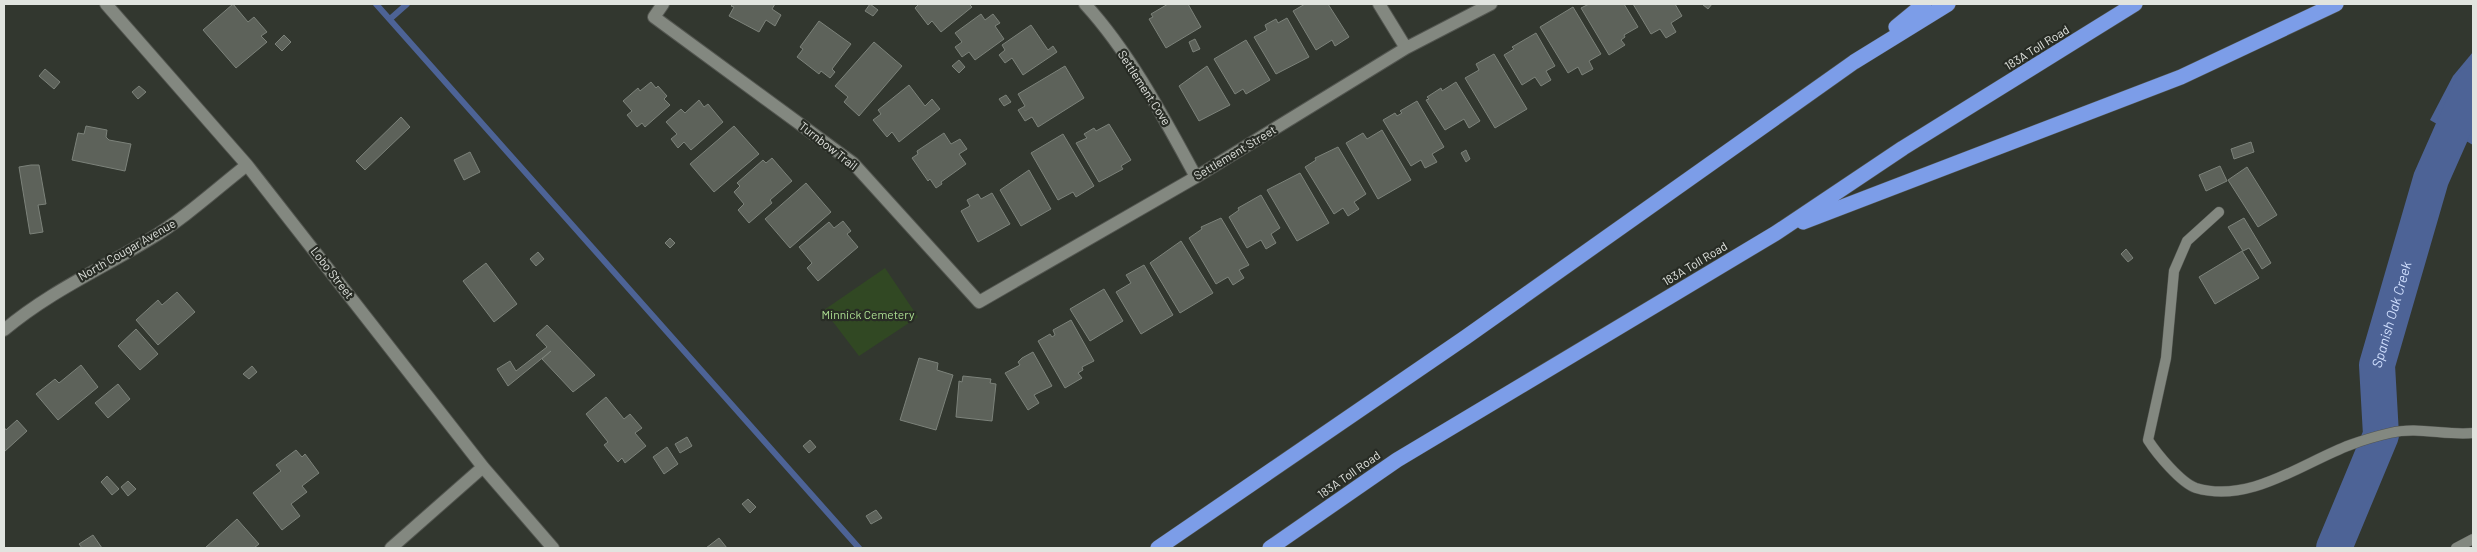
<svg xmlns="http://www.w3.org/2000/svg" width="2477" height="552" font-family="Barlow,sans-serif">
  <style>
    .green { fill: #314823 }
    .water { fill: #4d6396 }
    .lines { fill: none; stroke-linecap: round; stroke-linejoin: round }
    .stream { stroke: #4d6396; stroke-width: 6 }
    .river { stroke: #4d6396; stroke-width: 36 }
    .building { fill: #5d625a; stroke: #7c827a }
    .service-casing { stroke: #52554f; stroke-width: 11 }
    .minor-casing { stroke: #52554f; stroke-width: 14 }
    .motorway-casing { stroke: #52554f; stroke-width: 16 }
    .service { stroke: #838880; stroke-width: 10 }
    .minor { stroke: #838880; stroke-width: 12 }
    .motorway { stroke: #7c9de8; stroke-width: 15 }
    .labels { text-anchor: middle; stroke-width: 4.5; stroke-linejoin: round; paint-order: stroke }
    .street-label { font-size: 12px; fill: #e1e4df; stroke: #282c25 }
    .park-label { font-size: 12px; fill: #addf92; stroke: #282c25 }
    .water-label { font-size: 14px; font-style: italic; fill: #d0dffe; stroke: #282c25 }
  </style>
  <rect width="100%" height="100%" fill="#32372f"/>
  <!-- green -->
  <path class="green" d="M885,268L918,317L859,356L824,310Z"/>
  <!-- water -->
  <path class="water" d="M2473,52V145L2430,120L2453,76Z"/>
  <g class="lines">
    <!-- stream -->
    <path class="stream" d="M376,4L859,548
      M390,19L407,4"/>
    <!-- river -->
    <path class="river" id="s1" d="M2334,548L2381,435L2377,365L2431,179L2473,84"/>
  </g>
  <!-- building -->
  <path class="building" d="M233,4L248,22L254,17L267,32L261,36L267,42L236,68L203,30Z
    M733,4H775L772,9L781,15L775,26L766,20L759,32L729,16L734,7L731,6Z
    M870,4L878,10L873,16L865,11Z
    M919,4H969L972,7L941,32L932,21L928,25L915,8Z
    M1168,4H1188L1201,27L1166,48L1149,19L1153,17L1151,14Z
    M1305,4H1328L1349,37L1335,46L1332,40L1316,50L1293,11Z
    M1589,4H1624L1638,27L1624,35L1625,37L1621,40L1625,45L1609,55L1581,8Z
    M1633,4H1675L1682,16L1671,23L1676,32L1666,38L1660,29L1651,34Z
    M1702,4H1712L1708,9Z
    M1573,7L1601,54L1589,61L1593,69L1582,75L1578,67L1568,73L1540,27Z
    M981,14L985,20L993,14L1000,23L995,26L1004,39L975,60L969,52L962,57L955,47L962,42L955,33Z
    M1287,18L1309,57L1276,74L1254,37L1267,30L1265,25L1276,19L1278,23Z
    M819,21L851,44L832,69L835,72L830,78L821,71L819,74L797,57L803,49L800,47Z
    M1031,25L1048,50L1053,46L1057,52L1023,75L1012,58L1005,63L999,55L1005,50L1002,45Z
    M1536,33L1555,66L1546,71L1551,80L1541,86L1535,77L1522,85L1504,55L1514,49L1512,47Z
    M284,35L291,42L282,51L275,44Z
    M1195,39L1200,49L1193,52L1189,42Z
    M1246,40L1270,80L1246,94L1243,89L1235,94L1214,59Z
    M874,42L902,66L859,116L844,102L848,97L835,86Z
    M1494,54L1527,109L1495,128L1465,78L1479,70L1476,64Z
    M959,60L965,67L959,73L952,66Z
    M1065,66L1084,98L1038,127L1032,117L1025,121L1018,110L1025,106L1018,94Z
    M1207,66L1230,105L1199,121L1179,86Z
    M45,69L60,82L54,89L39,76Z
    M651,82L656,88L658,86L667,96L664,99L670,105L645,127L642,123L637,127L627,115L632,111L623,101L638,88L640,91Z
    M1456,82L1480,121L1469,128L1464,119L1445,130L1426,100L1429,99L1427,97L1441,88L1442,91Z
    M909,85L925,106L932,99L940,109L899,142L892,132L887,137L873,120L881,114L878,110Z
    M139,86L146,92L138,99L132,92Z
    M1006,95L1011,102L1004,106L999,99Z
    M699,100L704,107L708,104L723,122L691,150L684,142L678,148L671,139L677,134L666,122L681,109L685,113Z
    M1417,101L1444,147L1432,154L1437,162L1425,168L1421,160L1411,166L1383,120L1395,113L1397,116L1402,113L1400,111Z
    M401,117L410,127L365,170L356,161Z
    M1109,124L1131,160L1121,166L1123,169L1099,182L1076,143L1087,138L1084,134L1094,128L1096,131Z
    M86,126L107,130L106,137L109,140L131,144L125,171L72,160L78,133L84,134Z
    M734,126L759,154L714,192L690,164Z
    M1382,130L1411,180L1378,199L1346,143L1363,133L1367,139Z
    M944,133L951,144L960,139L967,149L959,154L966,164L941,182L942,184L936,188L930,179L928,181L912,158L918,154L917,151Z
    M1063,134L1094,186L1076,197L1073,192L1058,200L1031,153Z
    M2251,142L2254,152L2234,159L2231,149Z
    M1338,147L1366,194L1354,202L1359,209L1348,216L1343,208L1334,214L1305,167L1316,160L1315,158Z
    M1466,150L1470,159L1466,162L1461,153Z
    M470,152L480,172L464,180L454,160Z
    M772,158L792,181L770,200L772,203L749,223L738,210L744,204L734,192L740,186L737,183L763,160L766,163Z
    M31,165H39L46,204L38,205L43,232L30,234L19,167Z
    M2220,166L2227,181L2206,191L2199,175Z
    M2247,167L2277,215L2258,227L2228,180Z
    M1029,170L1051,209L1021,226L1000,190Z
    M1300,173L1329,223L1297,241L1267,190Z
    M806,183L831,212L790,248L765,219Z
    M992,193L1010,224L978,242L961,211L970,206L967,200L978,194L981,199Z
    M1261,195L1280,228L1271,234L1276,243L1266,249L1261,240L1247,248L1229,217L1239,210L1238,208Z
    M1221,218L1249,265L1239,270L1244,278L1233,285L1228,277L1216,284L1189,238L1202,229L1201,227Z
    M2244,218L2271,263L2262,269L2249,248L2243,251L2228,227Z
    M843,221L851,231L847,234L858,247L818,281L807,268L812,263L799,247L829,222L834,228Z
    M670,238L675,243L670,248L665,243Z
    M1181,241L1213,293L1180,313L1150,263Z
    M2126,249L2133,258L2128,262L2121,254Z
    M2242,251L2259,278L2215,304L2199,277Z
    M538,252L544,259L536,266L530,259Z
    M486,263L517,304L494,322L463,281Z
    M1144,265L1173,315L1141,334L1116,292L1131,283L1126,275Z
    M1104,289L1123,321L1090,341L1070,309Z
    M177,292L195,312L158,345L136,320L158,300L162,305Z
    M1071,320L1094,361L1082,367L1083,370L1078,373L1082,378L1065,388L1038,341L1050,334L1052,337L1055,335L1053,330Z
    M547,325L595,375L573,392L542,359L551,351L508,386L497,369L510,361L516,371L547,347L536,335Z
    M136,329L158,354L140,370L118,346Z
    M1033,352L1052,386L1034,395L1039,403L1028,410L1005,373L1020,365L1018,362L1022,358Z
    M919,358L938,363L937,370L953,375L936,430L900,420Z
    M81,365L98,387L58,420L36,394L55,379L59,383Z
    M252,366L257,372L249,379L243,374Z
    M963,376L991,379L990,383L996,384L992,421L956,417L959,381L962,382Z
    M118,384L130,399L108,418L95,403Z
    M606,397L624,419L630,414L642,428L635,433L646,446L625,463L622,458L618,462L604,445L608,442L586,414Z
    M17,420L27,431L4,452V427L6,430Z
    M687,437L692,446L680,453L675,444Z
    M810,440L816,447L809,453L803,446Z
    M667,447L678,464L664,474L653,457Z
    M296,450L302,457L305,454L319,473L302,486L307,492L291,504L300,516L282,530L253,493L281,471L276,465Z
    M107,476L119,489L112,495L101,482Z
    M128,481L136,489L128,496L121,487Z
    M748,499L756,507L750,513L742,504Z
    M876,510L882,518L871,524L866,516Z
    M237,519L259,544L254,548H205Z
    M93,535L102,548H82L79,544Z
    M719,538L727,548H706Z"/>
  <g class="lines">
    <!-- service casing -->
    <g class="service-casing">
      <path id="service" d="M2219,212L2187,241L2174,271L2166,358L2148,440C2157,454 2181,483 2196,488C2250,504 2302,463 2350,445C2363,440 2377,436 2390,433C2418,426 2446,436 2473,433
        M2456,548L2473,539"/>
    </g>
    <!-- minor casing -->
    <g class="minor-casing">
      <path id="minor" d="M106,4L247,165L483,467L553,548
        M663,4L654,17L853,163L979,302L1196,177L1406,48L1491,4
        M1085,4C1130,53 1164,118 1196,177
        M1379,4L1406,48
        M4,330C49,292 101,269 150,239C185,218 215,190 247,165
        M391,548L483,467"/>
    </g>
    <!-- motorway casing -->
    <g class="motorway-casing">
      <path id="motorway" d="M1896,27L1924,4
        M1803,222L2181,77L2336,4
        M1158,548L1466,337L1854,62L1948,4
        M1270,548L1397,460L1776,233L1903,148L2135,4"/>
    </g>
    <!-- service -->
    <use href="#service" class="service"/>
    <!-- minor -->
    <use href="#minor" class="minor"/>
    <!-- motorway -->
    <use href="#motorway" class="motorway"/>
  </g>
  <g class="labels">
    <!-- street labels -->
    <g class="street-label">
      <text transform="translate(2037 48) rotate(-32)" y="4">183A Toll Road</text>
      <text transform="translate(1144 88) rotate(57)" y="4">Settlement Cove</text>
      <text transform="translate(828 146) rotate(38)" y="4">Turnbow Trail</text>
      <text transform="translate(1235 153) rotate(-31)" y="4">Settlement Street</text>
      <text transform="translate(127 250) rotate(-30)" y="4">North Cougar Avenue</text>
      <text transform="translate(1695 264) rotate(-31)" y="4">183A Toll Road</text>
      <text transform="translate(332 273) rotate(52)" y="4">Lobo Street</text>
      <text transform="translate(1349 475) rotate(-35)" y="4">183A Toll Road</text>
    </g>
    <!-- park labels -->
    <g class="park-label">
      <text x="868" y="319">Minnick Cemetery</text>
    </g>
    <!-- water labels -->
    <g class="water-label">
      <text dy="5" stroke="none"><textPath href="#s1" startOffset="245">Spanish Oak Creek</textPath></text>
    </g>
  </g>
  <!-- border -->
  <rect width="2477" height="552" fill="none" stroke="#e1e4df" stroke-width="10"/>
</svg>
